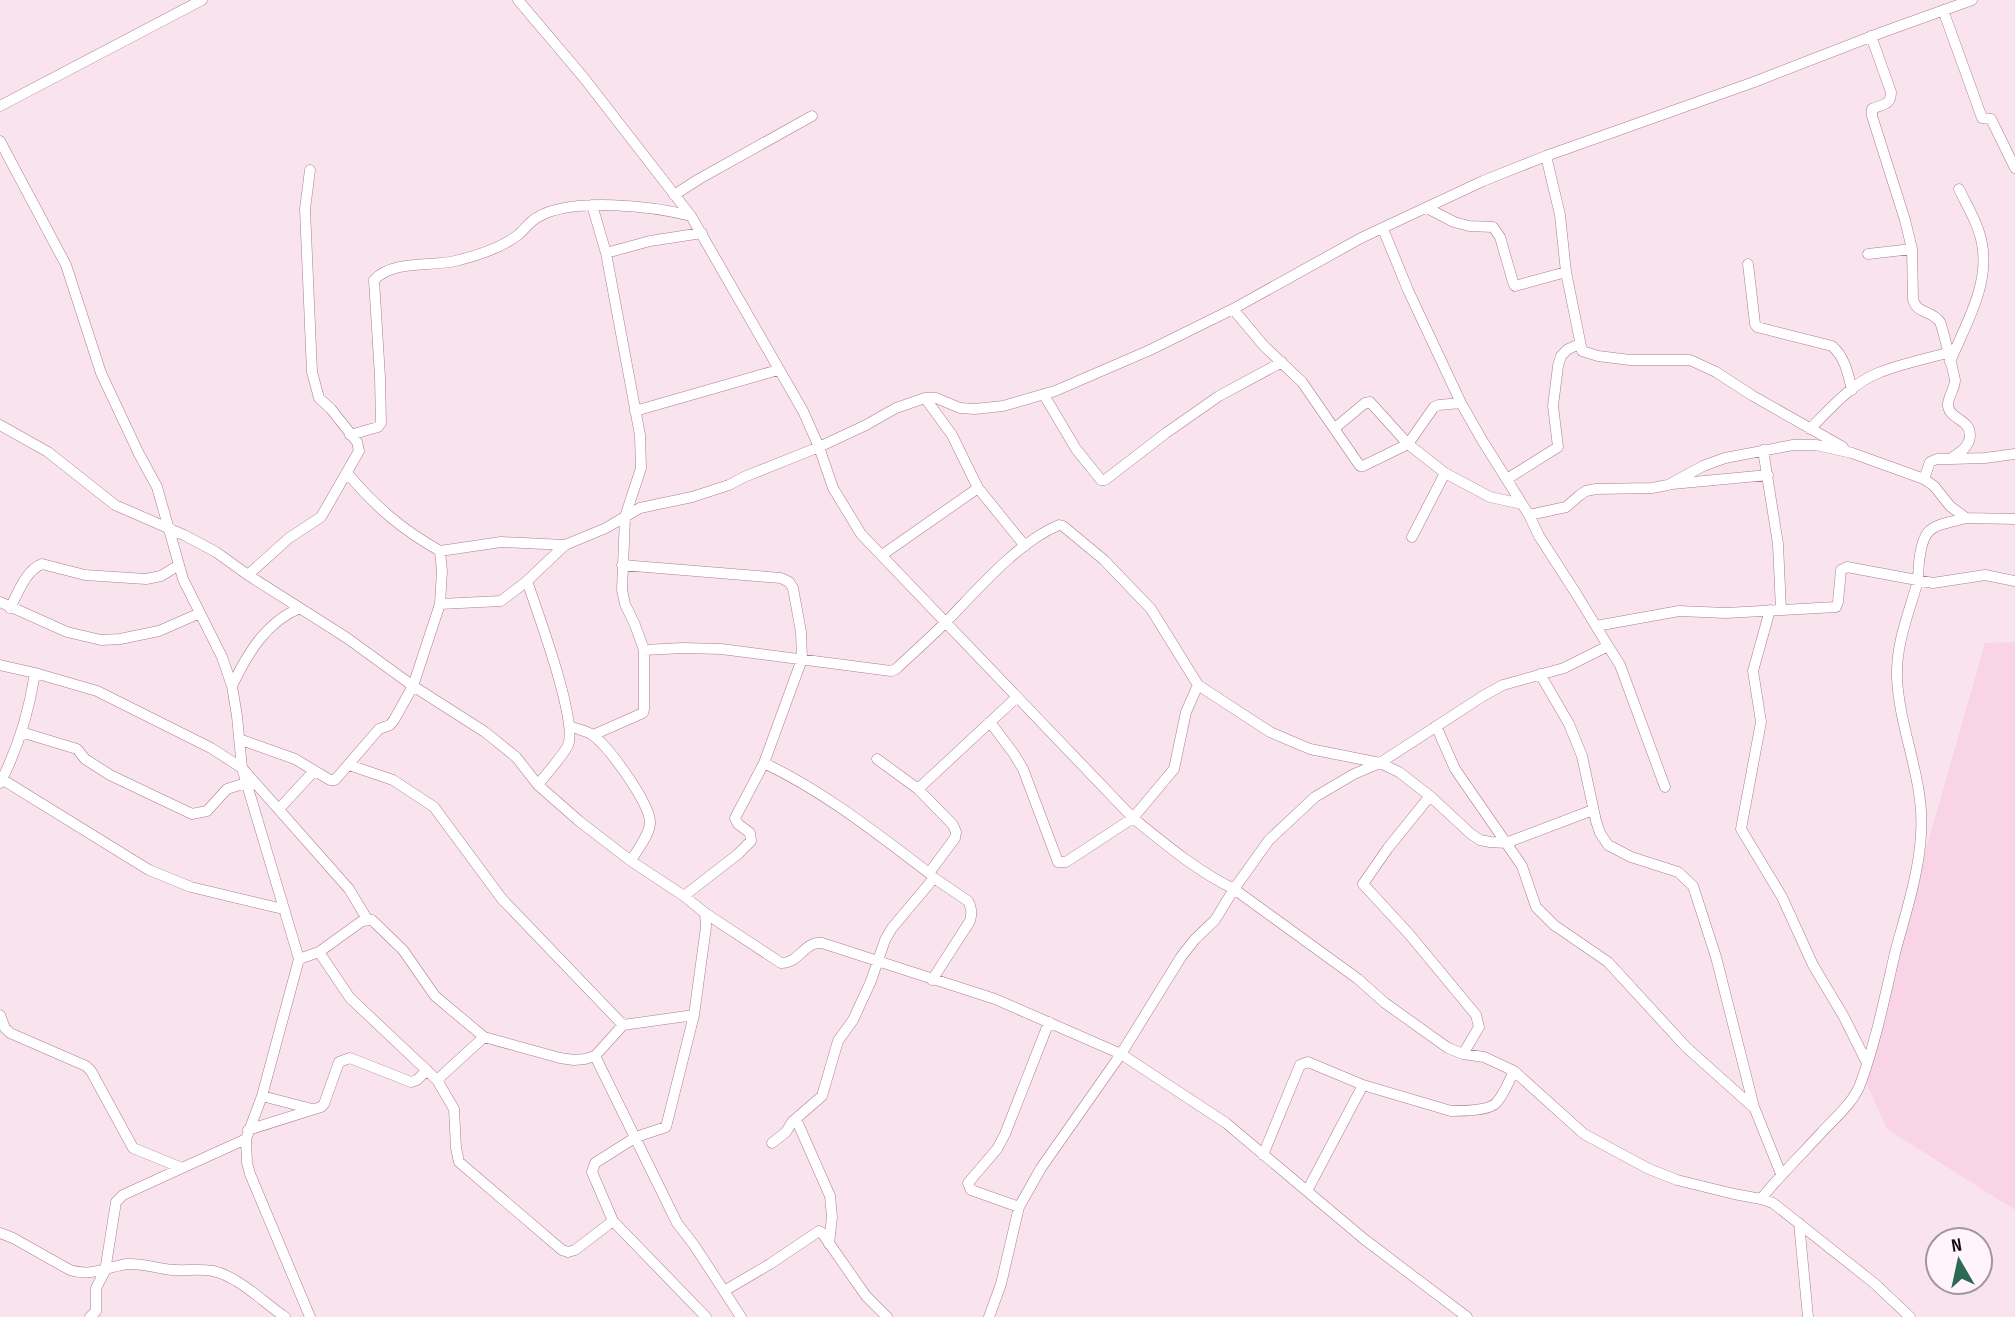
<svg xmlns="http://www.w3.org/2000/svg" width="2015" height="1317" font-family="'Sofia Sans Condensed',sans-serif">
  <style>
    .built { fill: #f9d4e6 }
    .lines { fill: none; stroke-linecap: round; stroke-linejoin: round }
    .street-casing { stroke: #ad7c95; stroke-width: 11 }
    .street { stroke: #fff; stroke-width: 10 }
  </style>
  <rect width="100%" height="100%" fill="#f9e3ed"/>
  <!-- built -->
  <path class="built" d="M2015,642V1210L1887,1129L1862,1073L1985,643Z"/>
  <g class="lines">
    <!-- street casing -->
    <g class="street-casing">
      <path id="street" d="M518,0L584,78L691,216L803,411L819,447L833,488L861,534L1133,818C1165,844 1197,871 1234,889L1358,979L1385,1003L1448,1048L1463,1054L1484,1057L1514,1071L1584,1134L1649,1169L1677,1180L1734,1194L1761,1199L1773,1203L1874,1283L1910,1317
        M1943,10L1982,118L1991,119L2015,168
        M1871,36L1891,92C1891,106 1882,104 1872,109V116L1905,220L1912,249L1913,299C1917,315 1931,309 1940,322C1942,326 1954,374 1955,380C1955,389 1947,398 1948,406C1950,420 1970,419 1970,435C1970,447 1959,453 1950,459H1937L1930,462L1924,479
        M0,106L202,0
        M0,141L66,265L101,373L139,454L157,487L183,579L222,657L232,686L237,716L242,768L299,959L262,1096L246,1139L247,1163L250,1174L310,1317
        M1546,156L1560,215L1566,272L1582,351L1598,356L1630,360H1690L1716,372L1753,396L1843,447
        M674,195L699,179L812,116
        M592,205L606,253L640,435L641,468L625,517L622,590L625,604L635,625L644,650V709L643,713L593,735
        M1427,208L1454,222L1469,226L1493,227L1500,237L1513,282L1515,286L1566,272
        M606,253L650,241L702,233
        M1868,254L1912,249
        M1748,264L1755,324L1757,327L1832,346C1845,357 1848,374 1852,390
        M1233,309L1264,346L1302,382L1360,466H1363L1408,444L1434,407L1439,405L1461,403
        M1950,362C1965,325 1990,285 1982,244C1979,225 1967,206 1959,189
        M1044,395L1076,449L1101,480H1105L1166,433L1219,396L1282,362
        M925,398L952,435L978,488L1025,546
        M635,411L778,370
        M0,425L48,452L115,505L184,535L216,552L248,575L347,638L413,686L485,732L516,757L538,785L579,821L631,861L684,896L705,913L781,963C800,963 804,941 822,943L995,999L1121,1054L1226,1123L1364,1239L1467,1317
        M1335,428L1365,403L1370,402L1408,444L1445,473
        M1810,429C1830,409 1851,384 1878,373C1900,364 1925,359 1947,353
        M350,435L378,427L381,423L380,377L374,280C393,260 428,267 455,261C476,256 501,248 518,235C525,229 530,221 538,217C572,197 653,206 691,216
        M1763,450L1778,544L1781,610
        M1951,459L1985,458L2015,454
        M1507,479L1558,447L1553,406L1558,366L1561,356L1568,349L1580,344
        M1672,484L1768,475
        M1529,515L1566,507L1580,495L1586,491L1596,489L1652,488L1668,485L1703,466L1725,458L1793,445H1816L1852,453L1924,479L1934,486L1950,506L1966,518L2015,519
        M1412,537L1445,473L1490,497L1522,504
        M440,551L501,542L565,545L606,528L640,508L692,497L729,485L744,477L819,447L866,425L896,408L925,398H936L960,408L975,409L1003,406L1055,391L1150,350L1233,309L1361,238L1483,181L1546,156L1754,82L1883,32L1972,0
        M882,555L978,488
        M622,565L781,578L789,582L793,588L801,632L802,659L764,763L735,818L738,824L750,833L751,841L738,854L684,896
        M248,575L289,538L321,517L359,451L357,442L331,409L319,398L312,372L305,209L310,170
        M527,581C537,611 578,721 568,745C564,755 545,775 538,785
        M0,602L67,632L101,640L120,639L159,631L200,613
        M440,604L501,601L527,581L565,545
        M10,608C18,593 26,570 42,564L85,575L146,579L161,576L179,565
        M1770,610L1753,671L1761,722L1741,829L1782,897L1813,965L1844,1017L1867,1063
        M1596,626L1679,611L1726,613L1836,607L1838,602L1841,570L1847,567L1933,583L1985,575L2015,581
        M1608,646L1620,665L1665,787
        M644,650L683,648L721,649L891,671L896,669C913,653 931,637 948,620C978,589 1018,542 1059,525L1063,526L1104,560L1151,609L1198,685L1270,732L1310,749L1380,763L1399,772L1430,796L1471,834L1480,840L1490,842L1506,843L1593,810
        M0,665L35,673C29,711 18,749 0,783
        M35,673L97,691L211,748L242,768L349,889L367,919
        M1540,674L1569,724L1582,756L1596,821L1600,833L1608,845L1631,857L1678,872L1693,886L1716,957L1754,1107L1781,1174
        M232,686C247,654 266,622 300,608
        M990,722L1014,754L1023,769L1058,862H1066L1133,818L1174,769L1186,712L1198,685
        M570,726C577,729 585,731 591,734C608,745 648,801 650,821C651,833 637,850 631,861
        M1436,726L1455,769L1522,866L1536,907L1554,925L1608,962L1686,1047L1753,1107
        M21,732L77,749L85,759L110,775L192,814L207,811L227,789L246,783
        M239,739L295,759L330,780H335L379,729L390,725L394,720L413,686L440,604L442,571L440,551C401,529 376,507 347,473
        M764,763C825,792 876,833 929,873
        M349,765L393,780L434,807L502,899L623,1025
        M0,778L149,870L191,887L283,909
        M918,789L1017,697
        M1430,796L1388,848L1363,884L1409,934L1476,1015L1479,1027L1463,1054
        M279,809L314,771
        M319,952L350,998L437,1080L454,1109L456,1148L459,1162L562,1250L568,1252L575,1250L613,1221
        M299,959L319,952L362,921L372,920L403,950L435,996L484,1037L560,1058L574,1060L585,1059L595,1056L623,1025L694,1015L706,927L705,913
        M932,980L970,921C972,913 972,908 968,901L934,878
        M0,1015L5,1028L10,1033L86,1066L91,1071L133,1148L182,1168L246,1139
        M694,1015L666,1127L636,1137L595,1163L592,1172L613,1221L706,1317
        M595,1056L677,1223L694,1245L741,1317
        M437,1080L484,1037
        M262,1096L312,1109
        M796,1119L830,1196L832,1217L829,1244
        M248,1130L321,1107L324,1104L339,1062L350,1058L411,1082L417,1080L427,1070
        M772,1143L786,1132L792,1122L822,1096L838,1041L853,1020L871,981L885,940L892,928L934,878L929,873L955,838L956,832L953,825L918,789L877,759
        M1263,1155L1300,1065L1308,1062L1363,1085L1451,1111C1462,1111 1490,1111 1497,1102C1504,1094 1509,1081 1514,1071
        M1307,1191L1363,1085
        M1761,1199C1780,1175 1802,1154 1822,1132C1836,1117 1855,1101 1861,1082C1876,1041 1885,996 1895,953C1905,915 1919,874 1921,834C1925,780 1899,730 1897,677C1896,644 1908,615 1917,584C1919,577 1918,570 1919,563C1923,524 1932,527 1966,518
        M1019,1207L971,1190L968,1183L997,1149L1005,1134L1049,1022
        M1799,1223L1808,1317
        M0,1233L13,1238L70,1270C91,1277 107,1267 127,1264C141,1263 152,1267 165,1269C181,1272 197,1268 213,1271C238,1276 264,1303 285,1317
        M724,1291L770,1264L819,1231L822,1233L866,1296L887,1317
        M90,1317L96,1311V1288L105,1271L116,1202L123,1195L182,1168
        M989,1317L1001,1284L1019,1207L1041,1168L1121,1054L1181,957L1195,939L1215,920L1234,889L1269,840L1315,797L1354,774L1380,763L1483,696L1503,685L1564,668L1608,646L1577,595L1539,536L1529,515L1482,440L1461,403L1408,290L1383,229"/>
    </g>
    <!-- street -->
    <use href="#street" class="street"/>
  </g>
  <!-- north arrow -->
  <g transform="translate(1959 1261) rotate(351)"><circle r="33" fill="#fff4f9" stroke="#a3969c" stroke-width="2"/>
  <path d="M0-5L12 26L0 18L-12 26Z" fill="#2d6954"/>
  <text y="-10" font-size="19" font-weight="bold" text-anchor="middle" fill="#190811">N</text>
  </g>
</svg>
